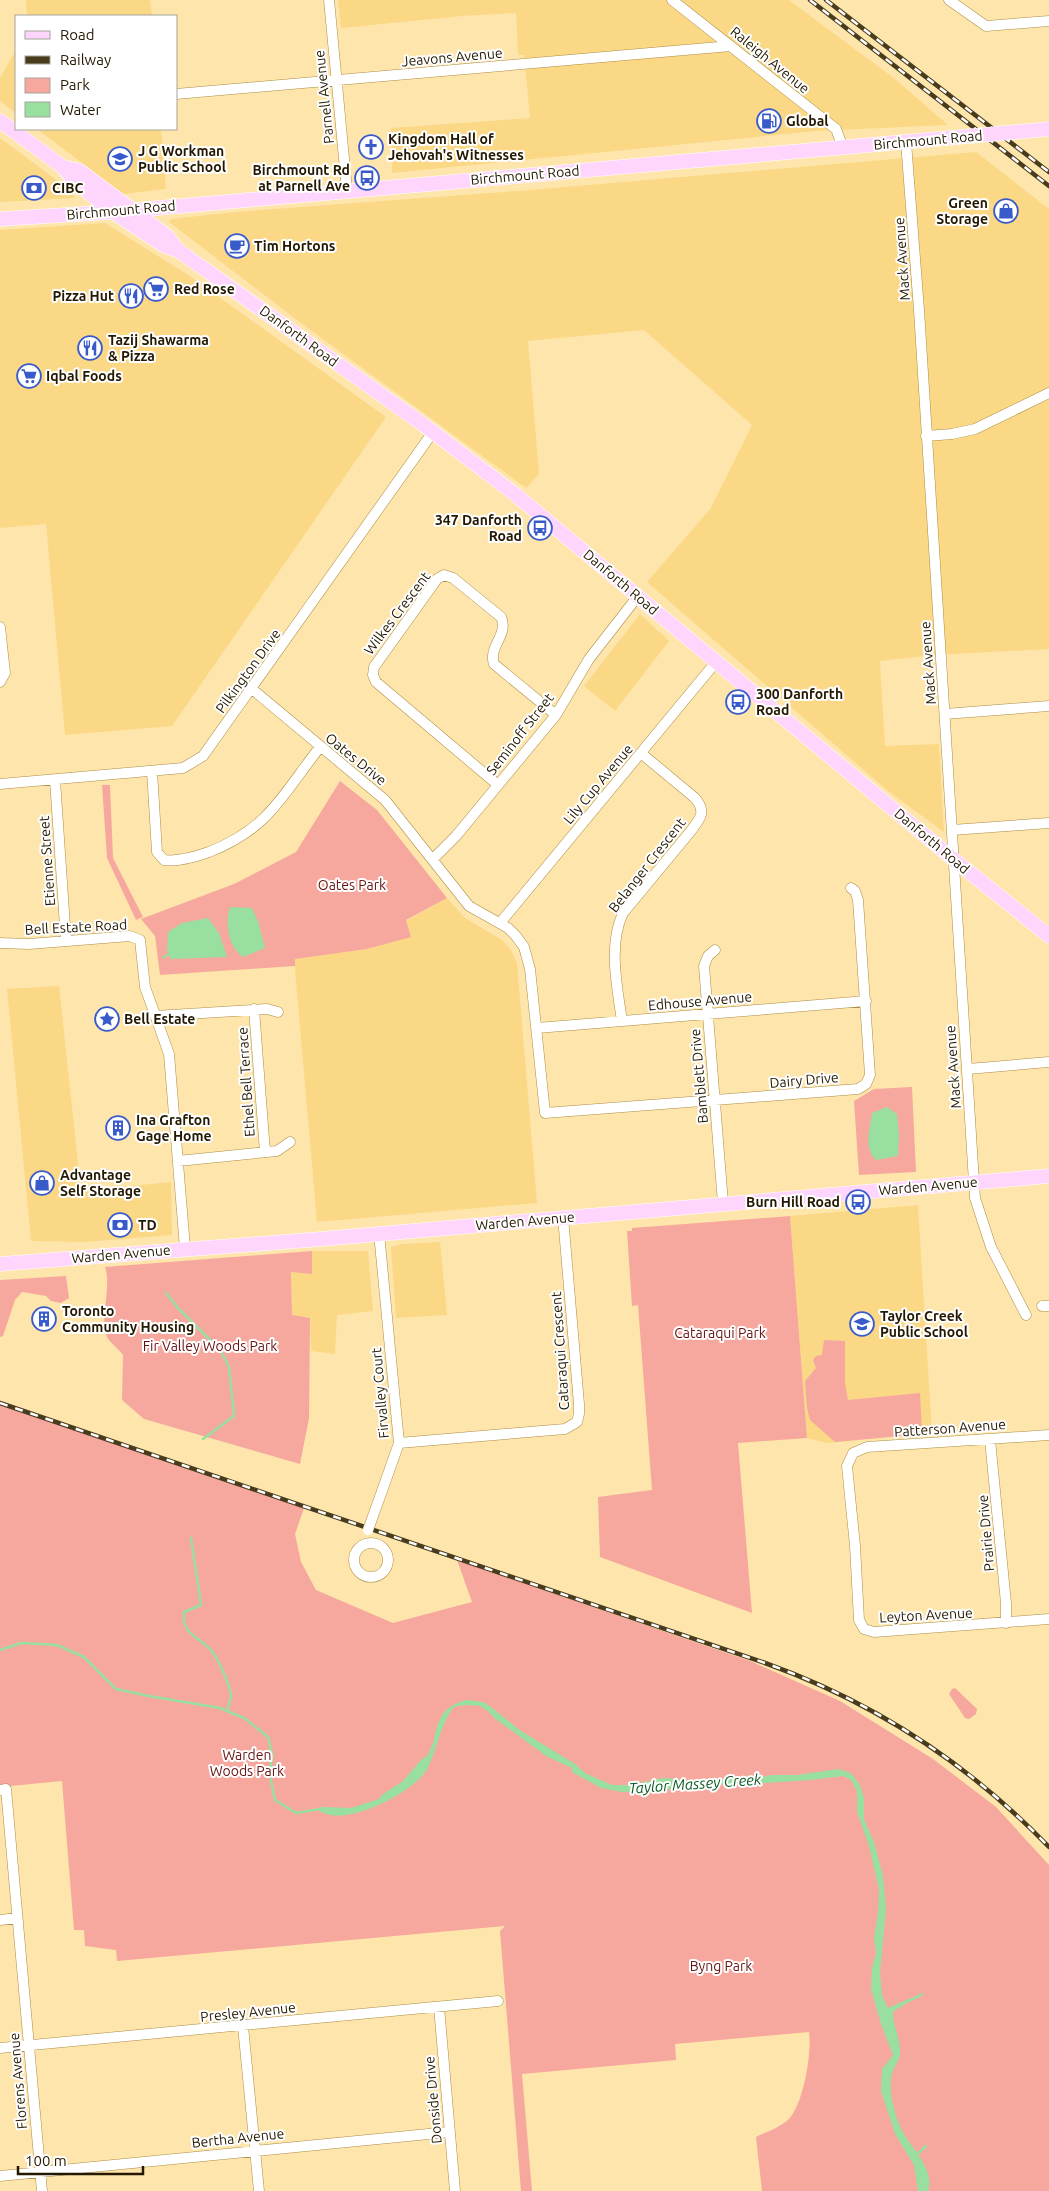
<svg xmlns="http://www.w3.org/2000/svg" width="1049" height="2191" font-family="Ubuntu,sans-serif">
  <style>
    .built { fill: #fbd885 }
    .green { fill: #f6a89e }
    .water { fill: #98dfa0 }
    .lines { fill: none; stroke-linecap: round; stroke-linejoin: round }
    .stream { stroke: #98dfa0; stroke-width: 2.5 }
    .minor-casing { stroke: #ab8d44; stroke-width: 11 }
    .major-casing { stroke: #fff; stroke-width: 15 }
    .minor { stroke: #fff; stroke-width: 10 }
    .major { stroke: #fed6fd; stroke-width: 14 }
    .rail-casing { stroke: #493c1d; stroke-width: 4.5 }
    .rail { stroke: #fff; stroke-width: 2.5; stroke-dasharray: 8; stroke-linecap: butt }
    .minor-bridge-casing { stroke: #ab8d44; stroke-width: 11; stroke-linecap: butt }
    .major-bridge-casing { stroke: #fff; stroke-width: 15; stroke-linecap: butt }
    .minor-bridge { stroke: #fff; stroke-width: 10 }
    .major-bridge { stroke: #fed6fd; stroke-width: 14 }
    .labels { text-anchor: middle; stroke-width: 4; stroke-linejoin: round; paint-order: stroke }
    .street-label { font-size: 14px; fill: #241900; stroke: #fff }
    .poi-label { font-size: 14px; font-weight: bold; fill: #241900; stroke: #fff; text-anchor: start }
    .park-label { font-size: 14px; fill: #651412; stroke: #fff }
    .water-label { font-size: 15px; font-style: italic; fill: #0a5a21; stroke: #fff }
  </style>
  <rect width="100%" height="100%" fill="#fee5ab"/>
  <!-- built -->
  <path class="built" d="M26,0H150L152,16H27Z
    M338,0H789L895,79L948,125L816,131L392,173L391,128L530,118L524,55H518L516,13L462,16L341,28Z
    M16,50V113L0,101V78Z
    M37,129H161L166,189L123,194Z
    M0,138L70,190L75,198L0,202Z
    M976,152L1049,209V649L934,655L880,661L885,746L939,744L944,832L888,791L647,582L711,508L752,425L644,330L528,341L539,474L526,488L293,317L169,222L171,219L235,212L518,191Z
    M105,223L190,276L386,417L172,726L65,735L46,524L0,528V230Z
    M640,614L669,641L615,711L584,686Z
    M447,898L465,918L502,940L511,950L517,963L537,1203L317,1222L294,959L367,949L411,936L406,921Z
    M59,986L81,1191L171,1182L172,1235L85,1242L31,1241L7,989Z
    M918,1205L932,1433L827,1443L807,1438L790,1216Z
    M440,1242L447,1315L396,1318L391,1247L402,1244Z
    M312,1251H368L373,1311L337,1315L335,1354L311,1351L310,1318L292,1316L291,1272L312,1273Z"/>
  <!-- green -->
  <path class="green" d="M340,781L377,810L447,898L406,920L411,937L367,949L295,959V966L160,975L155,936L141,919L234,884L296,852Z
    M102,785H110L113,858L143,917L136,920L107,858Z
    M912,1087L916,1172L859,1175L854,1101L874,1089Z
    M790,1216L807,1438L738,1443L752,1613L600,1557L598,1497L652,1490L638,1305L632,1306L627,1231H632V1228Z
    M312,1251V1274L291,1272L292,1315L310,1318L309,1418L300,1464L144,1419L122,1400L123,1355C119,1349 110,1343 107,1337C99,1320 112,1287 105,1267Z
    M66,1276L69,1298L61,1303L51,1301L46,1296L22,1292L15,1300L3,1336L0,1337V1280Z
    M824,1340L845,1341V1383L848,1400L920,1393L922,1434L835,1442L810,1420L807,1408L805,1381L816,1368L813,1360L816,1356L822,1355Z
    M0,1405L304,1508L295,1534L301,1562L316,1590L393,1623L472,1602L457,1560L750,1661L840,1701L933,1759L996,1807L1049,1865V2191H762L756,2137C768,2131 785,2126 792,2115C804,2098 812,2053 809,2032L675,2044L676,2060L522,2074L532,2191H521L500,1931L505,1926L117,1961L116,1950L85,1946L84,1930H74L62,1781L0,1787Z
    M955,1688L977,1709L976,1714L969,1719L965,1718L949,1694L952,1689Z"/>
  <!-- water -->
  <path class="water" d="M230,907L252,908L258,921L265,948L243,957C229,948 224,923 230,907Z
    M208,918L219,933L227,957L171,959L167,951L168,932L182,923Z
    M887,1107L897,1114L899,1135L898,1156L876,1160C863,1148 870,1129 872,1113Z
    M467,1700L483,1702L491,1707L521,1731L575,1764L585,1773L612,1785H629L663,1778L699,1781L761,1777L772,1775H797L838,1769L851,1773L860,1785L864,1798V1819L874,1842L883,1876L886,1909L880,1973L882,1995L888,2008L923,1993L924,1995L905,2004L893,2012C893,2025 899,2036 900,2049C901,2059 896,2063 893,2071C887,2085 894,2113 900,2126C908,2146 936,2168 928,2191H918L914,2165L895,2134L881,2091L882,2069L893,2055L881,2024L871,1989L872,1968L876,1953L874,1938L878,1913L879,1889L869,1846L857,1812V1791L851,1780L843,1776L811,1780L752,1784H713L676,1787L663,1791L622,1792L601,1788L572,1772V1768L546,1756L493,1717L484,1706L465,1705L454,1707C439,1726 438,1750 426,1771C412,1793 341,1831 317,1809L322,1807L351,1808L379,1799L383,1794L402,1782L422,1759L432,1753C436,1727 438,1706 467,1700Z"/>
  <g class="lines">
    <!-- stream -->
    <path class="stream" d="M164,957L169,954
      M166,1293L178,1308L221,1351L229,1367L234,1416L203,1439
      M191,1538L201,1605L184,1612C182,1634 196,1635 209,1648C217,1655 230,1685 231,1695C231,1700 228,1706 227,1711
      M0,1650L21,1643L57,1645L84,1657L116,1689L149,1696L220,1708L244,1718L268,1737L272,1754L270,1776L275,1800L296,1813L320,1809
      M479,1704L490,1711
      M428,1757L434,1744
      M914,2157L926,2146"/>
    <!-- minor casing -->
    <g class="minor-casing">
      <path id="minor" d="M329,0L347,190
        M672,0L836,129L843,148
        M949,0L986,26L1049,21
        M176,94L731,46
        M906,142L919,310L975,1198L991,1247L1026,1315
        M926,436L952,434L975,429L1049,393
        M0,627L5,673L0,682
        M252,689L385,800L469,906L508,928L516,936L524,947L530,969L545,1113L858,1089L866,1084L870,1075L858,900L855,891L851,888
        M945,714L1049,706
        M152,771L157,852L164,860C179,862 195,857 209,852C270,828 282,795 320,747
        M55,780L66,941
        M0,784L183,768L203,756L433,432
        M498,785L376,682L373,675L374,667L437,579L444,575L453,578L501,617C509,635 488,646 494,664L556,715
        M952,830L1049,823
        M433,859L456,836L556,715L589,659L638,596
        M500,923L716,662
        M0,943L29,944L130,936L140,940L145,987L169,1054L185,1248
        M715,950L708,956L704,966L723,1203
        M254,1009L265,1152
        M155,1016L267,1009L278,1012
        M622,1021C617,986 608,945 623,913L690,832C700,819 707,812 695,798L642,754
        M537,1028L866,1001
        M968,1069L1049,1062
        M178,1161L277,1151L290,1142
        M379,1233L399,1443L382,1491
        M1042,1306H1049
        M1049,1435L867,1447L853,1453L847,1466L855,1546L859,1620L864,1629L874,1632L1049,1619
        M990,1440L1006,1603V1623
        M399,1443L565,1429L577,1422L579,1414V1404L563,1217
        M354 1560a17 17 0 1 1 34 0a17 17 0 1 1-34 0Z
        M0,1790L6,1789L42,2191
        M0,1920L17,1918
        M439,2007L455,2191
        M243,2026L259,2191
        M0,2048L498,2001
        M0,2176L449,2132"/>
    </g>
    <!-- major casing -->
    <g class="major-casing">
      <path id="major" d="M0,121L63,167L74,181L113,212L163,245L179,251L421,423L516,495L953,859L1049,936
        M63,167L80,171L167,236L177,249
        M0,219L113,212L949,138
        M0,1264L321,1239L1049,1176"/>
    </g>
    <!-- minor -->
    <use href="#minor" class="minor"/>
    <!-- major -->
    <use href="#major" class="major"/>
    <!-- rail casing -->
    <g class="rail-casing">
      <path id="rail" d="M810,0L1049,186
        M826,0L1049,172
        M0,1403L765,1663C874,1702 968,1763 1049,1847"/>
    </g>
    <!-- rail -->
    <use href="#rail" class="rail"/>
    <!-- minor-bridge casing -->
    <g class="minor-bridge-casing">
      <path id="minor-bridge" d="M368,1530L382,1491"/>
    </g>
    <!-- major-bridge casing -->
    <g class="major-bridge-casing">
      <path id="major-bridge" d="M949,138L1049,129"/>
    </g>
    <!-- minor-bridge -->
    <use href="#minor-bridge" class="minor-bridge"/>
    <!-- major-bridge -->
    <use href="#major-bridge" class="major-bridge"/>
  </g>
  <!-- icons -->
  <defs>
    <g id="fuel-ring" transform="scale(1.25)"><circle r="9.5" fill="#fff" stroke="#395acb" stroke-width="1.5"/><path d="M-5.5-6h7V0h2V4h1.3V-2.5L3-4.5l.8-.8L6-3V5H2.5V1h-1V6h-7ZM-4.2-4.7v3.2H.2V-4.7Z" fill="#395acb"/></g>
    <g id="church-ring" transform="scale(1.25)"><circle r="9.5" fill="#fff" stroke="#395acb" stroke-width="1.5"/><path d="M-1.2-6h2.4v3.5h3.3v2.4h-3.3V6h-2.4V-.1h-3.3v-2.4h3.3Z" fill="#395acb"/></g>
    <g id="school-ring" transform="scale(1.25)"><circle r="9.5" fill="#fff" stroke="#395acb" stroke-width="1.5"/><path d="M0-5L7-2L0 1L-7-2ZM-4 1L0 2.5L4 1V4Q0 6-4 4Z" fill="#395acb"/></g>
    <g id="bus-ring" transform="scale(1.25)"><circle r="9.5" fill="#fff" stroke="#395acb" stroke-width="1.5"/><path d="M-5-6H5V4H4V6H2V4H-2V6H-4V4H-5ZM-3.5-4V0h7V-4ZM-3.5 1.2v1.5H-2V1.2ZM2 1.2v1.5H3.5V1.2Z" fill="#395acb"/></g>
    <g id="bank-ring" transform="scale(1.25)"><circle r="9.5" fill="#fff" stroke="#395acb" stroke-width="1.5"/><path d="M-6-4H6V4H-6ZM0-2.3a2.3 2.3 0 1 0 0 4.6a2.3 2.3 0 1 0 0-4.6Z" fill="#395acb"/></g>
    <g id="shop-ring" transform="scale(1.25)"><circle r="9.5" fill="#fff" stroke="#395acb" stroke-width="1.5"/><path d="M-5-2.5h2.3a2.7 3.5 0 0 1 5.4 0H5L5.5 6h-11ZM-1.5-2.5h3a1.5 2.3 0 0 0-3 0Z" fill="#395acb"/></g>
    <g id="cafe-ring" transform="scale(1.25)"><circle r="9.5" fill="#fff" stroke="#395acb" stroke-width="1.5"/><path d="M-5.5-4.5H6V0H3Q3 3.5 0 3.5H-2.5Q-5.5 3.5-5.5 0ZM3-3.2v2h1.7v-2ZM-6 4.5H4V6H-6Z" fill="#395acb"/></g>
    <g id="supermarket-ring" transform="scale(1.25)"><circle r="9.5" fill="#fff" stroke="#395acb" stroke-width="1.5"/><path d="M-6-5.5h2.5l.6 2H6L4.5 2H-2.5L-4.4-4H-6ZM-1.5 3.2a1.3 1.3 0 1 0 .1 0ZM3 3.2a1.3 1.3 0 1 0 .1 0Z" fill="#395acb"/></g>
    <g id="restaurant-ring" transform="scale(1.25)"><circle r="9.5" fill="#fff" stroke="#395acb" stroke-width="1.5"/><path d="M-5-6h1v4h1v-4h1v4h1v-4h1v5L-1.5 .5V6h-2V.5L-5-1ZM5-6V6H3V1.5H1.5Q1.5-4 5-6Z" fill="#395acb"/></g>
    <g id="sight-ring" transform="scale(1.25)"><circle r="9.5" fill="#fff" stroke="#395acb" stroke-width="1.5"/><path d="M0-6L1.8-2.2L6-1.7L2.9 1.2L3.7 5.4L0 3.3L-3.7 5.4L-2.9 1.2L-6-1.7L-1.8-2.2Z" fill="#395acb"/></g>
    <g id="building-ring" transform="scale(1.25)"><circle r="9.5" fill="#fff" stroke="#395acb" stroke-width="1.5"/><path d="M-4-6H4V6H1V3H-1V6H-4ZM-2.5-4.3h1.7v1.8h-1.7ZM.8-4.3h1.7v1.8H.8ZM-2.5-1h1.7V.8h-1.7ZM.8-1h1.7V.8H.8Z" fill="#395acb"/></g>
  </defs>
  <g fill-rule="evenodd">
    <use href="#fuel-ring" x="769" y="121"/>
    <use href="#church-ring" x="371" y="147"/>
    <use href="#school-ring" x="120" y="159"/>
    <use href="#bus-ring" x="367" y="178"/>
    <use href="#bank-ring" x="34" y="188"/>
    <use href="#shop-ring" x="1006" y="211"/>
    <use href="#cafe-ring" x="237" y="246"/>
    <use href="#supermarket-ring" x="156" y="289"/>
    <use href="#restaurant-ring" x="131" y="296"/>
    <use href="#restaurant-ring" x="90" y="348"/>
    <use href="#supermarket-ring" x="29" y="376"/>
    <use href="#bus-ring" x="540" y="528"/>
    <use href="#bus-ring" x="738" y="702"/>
    <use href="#sight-ring" x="107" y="1019"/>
    <use href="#building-ring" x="118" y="1128"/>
    <use href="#shop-ring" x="42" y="1183"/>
    <use href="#bus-ring" x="858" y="1202"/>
    <use href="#bank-ring" x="120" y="1225"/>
    <use href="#building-ring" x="44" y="1319"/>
    <use href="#school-ring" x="862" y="1324"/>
  </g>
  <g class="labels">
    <!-- street labels -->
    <g class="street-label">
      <text transform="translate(452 57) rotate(-5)" y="5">Jeavons Avenue</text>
      <text transform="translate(770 60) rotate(39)" y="5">Raleigh Avenue</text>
      <text transform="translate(324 97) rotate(-96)" y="5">Parnell Avenue</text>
      <text transform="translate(928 140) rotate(-5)" y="5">Birchmount Road</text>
      <text transform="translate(525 175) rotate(-5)" y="5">Birchmount Road</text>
      <text transform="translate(121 210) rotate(-5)" y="5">Birchmount Road</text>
      <text transform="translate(902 259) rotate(-94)" y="5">Mack Avenue</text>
      <text transform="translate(299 336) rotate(36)" y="5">Danforth Road</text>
      <text transform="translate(621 582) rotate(40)" y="5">Danforth Road</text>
      <text transform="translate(397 613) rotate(-53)" y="5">Wilkes Crescent</text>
      <text transform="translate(928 663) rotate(-94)" y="5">Mack Avenue</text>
      <text transform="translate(248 671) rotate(-54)" y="5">Pilkington Drive</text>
      <text transform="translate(520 734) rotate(-52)" y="5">Seminoff Street</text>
      <text transform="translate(356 759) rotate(39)" y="5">Oates Drive</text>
      <text transform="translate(598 784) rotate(-50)" y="5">Lily Cup Avenue</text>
      <text transform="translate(932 841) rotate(40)" y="5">Danforth Road</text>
      <text transform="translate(47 861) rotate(-94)" y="5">Etienne Street</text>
      <text transform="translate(647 865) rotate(-52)" y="5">Belanger Crescent</text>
      <text transform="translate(76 927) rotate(-3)" y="5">Bell Estate Road</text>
      <text transform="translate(700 1001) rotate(-5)" y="5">Edhouse Avenue</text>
      <text transform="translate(953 1067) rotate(-94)" y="5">Mack Avenue</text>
      <text transform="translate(699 1076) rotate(-95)" y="5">Bamblett Drive</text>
      <text transform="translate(804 1080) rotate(-5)" y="5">Dairy Drive</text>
      <text transform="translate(246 1082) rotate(-94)" y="5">Ethel Bell Terrace</text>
      <text transform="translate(928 1186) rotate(-5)" y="5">Warden Avenue</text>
      <text transform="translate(525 1221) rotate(-5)" y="5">Warden Avenue</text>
      <text transform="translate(121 1254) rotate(-5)" y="5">Warden Avenue</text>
      <text transform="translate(560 1351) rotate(-94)" y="5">Cataraqui Crescent</text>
      <text transform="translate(380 1393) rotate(-95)" y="5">Firvalley Court</text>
      <text transform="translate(950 1428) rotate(-4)" y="5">Patterson Avenue</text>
      <text transform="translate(986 1533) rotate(-95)" y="5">Prairie Drive</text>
      <text transform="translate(926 1615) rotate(-3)" y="5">Leyton Avenue</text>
      <text transform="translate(248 2012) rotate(-6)" y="5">Presley Avenue</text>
      <text transform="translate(18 2081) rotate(-95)" y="5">Florens Avenue</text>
      <text transform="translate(433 2100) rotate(-95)" y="5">Donside Drive</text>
      <text transform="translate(238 2138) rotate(-6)" y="5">Bertha Avenue</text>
    </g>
    <!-- poi labels -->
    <g class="poi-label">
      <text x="786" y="126">Global</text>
      <text x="388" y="144">Kingdom Hall of<tspan x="388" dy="16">Jehovah's Witnesses</tspan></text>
      <text x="138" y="156">J G Workman<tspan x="138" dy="16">Public School</tspan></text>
      <text x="350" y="175" text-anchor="end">Birchmount Rd<tspan x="350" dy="16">at Parnell Ave</tspan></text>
      <text x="52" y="193">CIBC</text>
      <text x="988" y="208" text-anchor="end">Green<tspan x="988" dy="16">Storage</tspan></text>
      <text x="254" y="251">Tim Hortons</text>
      <text x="174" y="294">Red Rose</text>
      <text x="114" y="301" text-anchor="end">Pizza Hut</text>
      <text x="108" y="345">Tazij Shawarma<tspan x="108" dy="16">&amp; Pizza</tspan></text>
      <text x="46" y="381">Iqbal Foods</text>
      <text x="522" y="525" text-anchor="end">347 Danforth<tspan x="522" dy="16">Road</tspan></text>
      <text x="756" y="699">300 Danforth<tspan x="756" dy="16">Road</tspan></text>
      <text x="124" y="1024">Bell Estate</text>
      <text x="136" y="1125">Ina Grafton<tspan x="136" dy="16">Gage Home</tspan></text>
      <text x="60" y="1180">Advantage<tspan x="60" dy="16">Self Storage</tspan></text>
      <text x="840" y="1207" text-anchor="end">Burn Hill Road</text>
      <text x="138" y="1230">TD</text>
      <text x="62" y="1316">Toronto<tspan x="62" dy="16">Community Housing</tspan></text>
      <text x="880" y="1321">Taylor Creek<tspan x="880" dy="16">Public School</tspan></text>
    </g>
    <!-- park labels -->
    <g class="park-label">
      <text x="352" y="890">Oates Park</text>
      <text x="720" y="1338">Cataraqui Park</text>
      <text x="210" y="1351">Fir Valley Woods Park</text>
      <text x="247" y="1760">Warden<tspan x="247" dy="16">Woods Park</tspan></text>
      <text x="721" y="1971">Byng Park</text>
    </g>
    <!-- water labels -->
    <g class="water-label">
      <text transform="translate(695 1784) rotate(-4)" y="5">Taylor Massey Creek</text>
    </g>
  </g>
  <!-- legend -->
  <rect x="15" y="15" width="162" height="115" fill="#ffffff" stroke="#a7a399"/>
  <rect x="25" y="31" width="25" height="8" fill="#fed6fd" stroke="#a7a399"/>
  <text x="60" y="40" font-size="15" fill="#241900">Road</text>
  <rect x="25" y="56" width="25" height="8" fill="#493c1d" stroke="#a7a399"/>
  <text x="60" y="65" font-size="15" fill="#241900">Railway</text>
  <rect x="25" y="78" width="25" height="15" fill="#f6a89e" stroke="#a7a399"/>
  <text x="60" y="90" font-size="15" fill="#241900">Park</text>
  <rect x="25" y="102" width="25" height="15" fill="#98dfa0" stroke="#a7a399"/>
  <text x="60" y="115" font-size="15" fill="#241900">Water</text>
  <!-- scale -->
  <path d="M18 2166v8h125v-8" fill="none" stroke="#241900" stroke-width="2.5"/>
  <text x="25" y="2166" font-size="15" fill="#241900" stroke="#ffffff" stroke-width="4" paint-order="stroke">100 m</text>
</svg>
